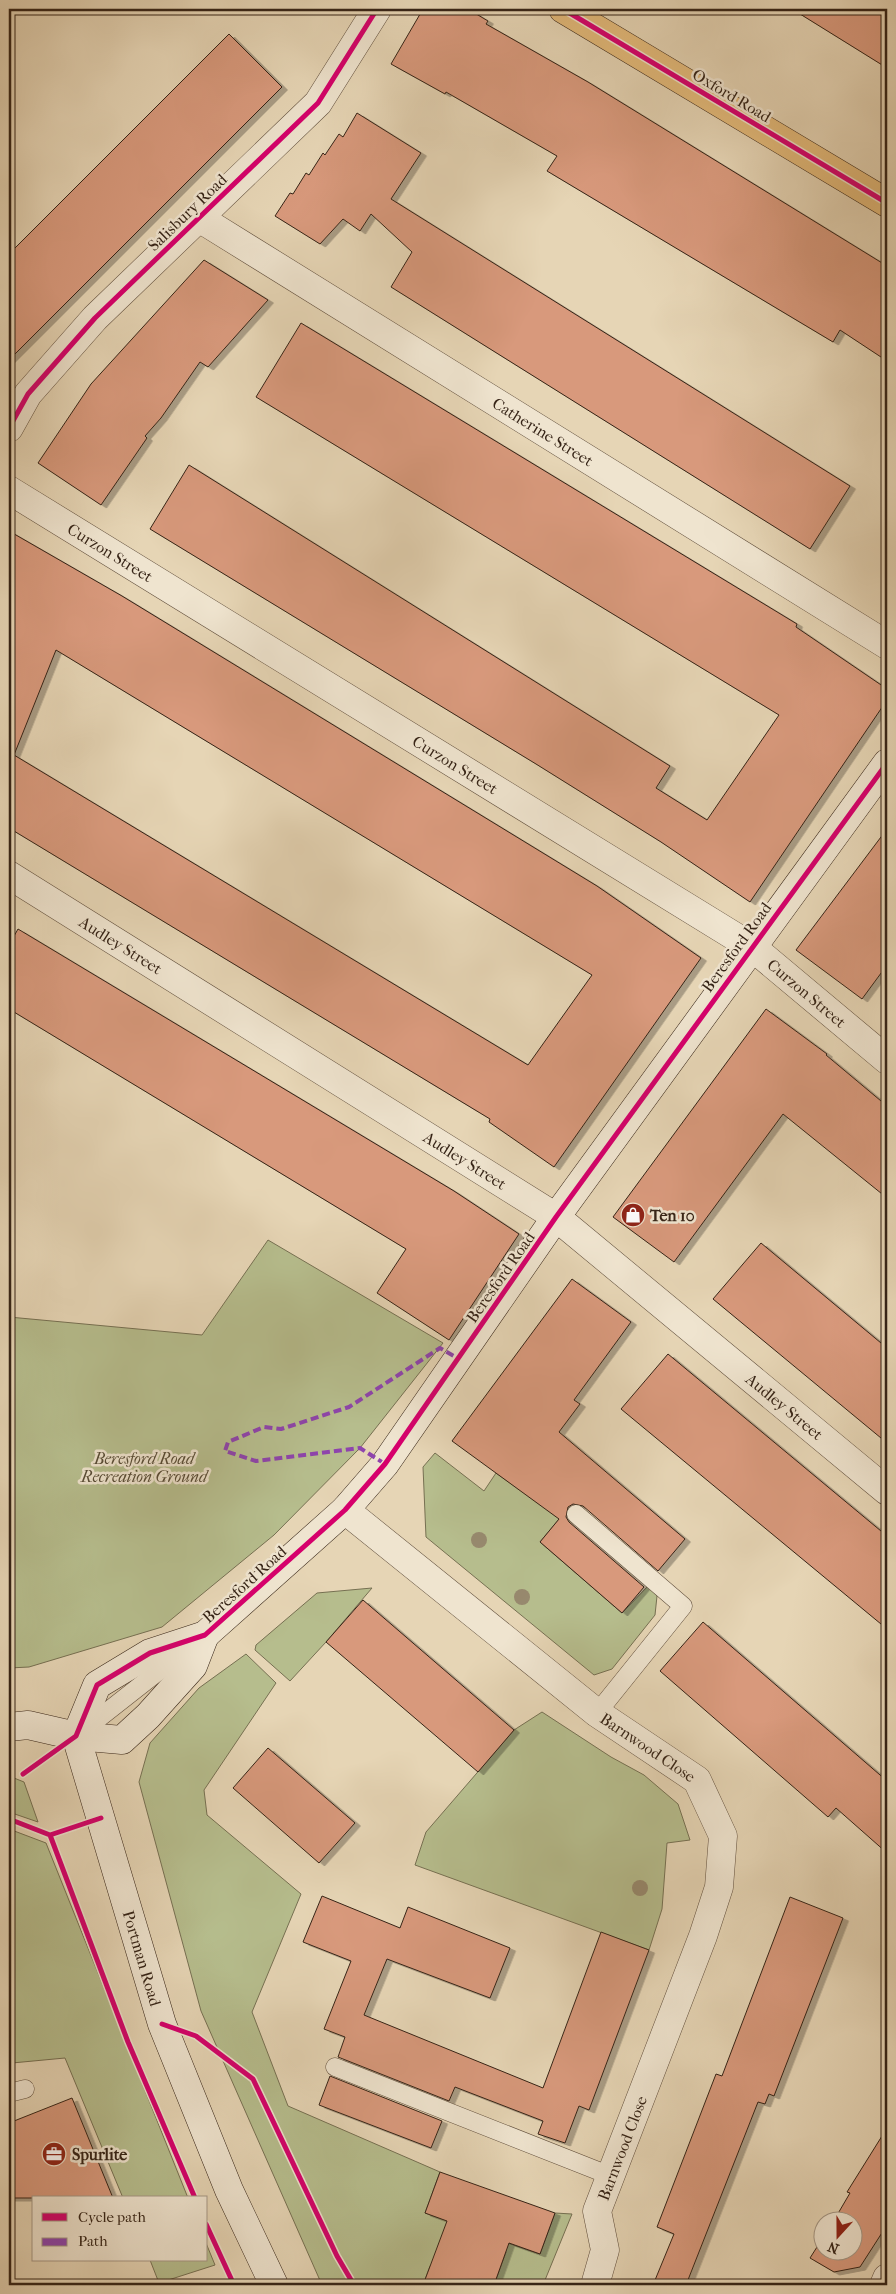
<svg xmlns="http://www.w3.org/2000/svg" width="896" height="2294" font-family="'IM FELL French Canon',serif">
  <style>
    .green { fill: #b6bd8d; stroke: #767052 }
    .building { fill: #d8997b; stroke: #362417; fill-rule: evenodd; filter: url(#shadow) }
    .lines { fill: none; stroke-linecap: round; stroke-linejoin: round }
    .lane-casing { stroke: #62503e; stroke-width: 19 }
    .street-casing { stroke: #62503e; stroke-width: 29 }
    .secondary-casing { stroke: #362417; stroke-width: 29 }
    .primary-casing { stroke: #362417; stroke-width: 29 }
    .lane { stroke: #efe4cf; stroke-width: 18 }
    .street { stroke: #efe4cf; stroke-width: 28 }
    .secondary { stroke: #efe4cf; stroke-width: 28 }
    .primary { stroke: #e3ba7a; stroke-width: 28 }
    .quiet { stroke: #8e44ad; stroke-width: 4; stroke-dasharray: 8 4; stroke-linecap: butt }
    .cycleway-casing { stroke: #efe4cf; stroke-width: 8 }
    .cycleway { stroke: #d6006c; stroke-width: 5 }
    .tree { fill: #97896e }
    .labels { text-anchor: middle; stroke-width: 5; stroke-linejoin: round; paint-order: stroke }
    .street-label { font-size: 16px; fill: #362417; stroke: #efe4cf }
    .poi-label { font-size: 16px; font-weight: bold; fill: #362417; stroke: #efe4cf; text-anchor: start }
    .park-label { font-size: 16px; font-style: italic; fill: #564a34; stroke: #efe4cf }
  </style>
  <defs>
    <filter id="shadow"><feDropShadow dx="5.5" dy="3" stdDeviation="0" flood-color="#0004"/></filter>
  </defs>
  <rect width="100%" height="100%" fill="#e6d5b5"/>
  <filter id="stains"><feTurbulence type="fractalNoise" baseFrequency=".004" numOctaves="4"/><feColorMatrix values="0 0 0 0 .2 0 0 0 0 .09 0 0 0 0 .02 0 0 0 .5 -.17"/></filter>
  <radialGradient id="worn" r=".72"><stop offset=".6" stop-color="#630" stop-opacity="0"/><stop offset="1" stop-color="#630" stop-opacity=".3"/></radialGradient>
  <!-- green -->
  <path class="green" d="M268,1240L443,1343L360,1448L274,1535L162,1627L29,1667L9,1668V1634L14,1578L9,1577V1317L202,1335Z
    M435,1453L484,1491L496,1473L560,1518L540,1542L622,1613L649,1585L657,1596L655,1615L612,1669L594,1675L426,1537L423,1467Z
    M372,1588L326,1642L290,1681L255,1650L256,1645L317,1593Z
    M246,1654L276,1683L204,1790L207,1815L301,1894L252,2012L288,2106L440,2172L425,2213L465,2227L430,2266L423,2285H322L201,2011L139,1782L150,1743L199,1688Z
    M542,1712L611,1757L644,1775L678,1804L690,1840L667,1843L662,1909L649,1950L415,1865L426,1832L514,1730Z
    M9,1776L24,1782L38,1822L9,1812Z
    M9,1829L46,1843L188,2198H123L65,2058L12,2063L9,1981Z
    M555,2213L572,2214L543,2285H494L506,2252L496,2239L540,2254Z
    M206,2243L215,2265L159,2283L150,2260H206Z"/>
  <!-- building -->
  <path class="building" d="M423,9H468L488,21L486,24L588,82L887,266V361L840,330L833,342L547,171L557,156L446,92L445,94L391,64Z
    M792,9H887V68L850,45Z
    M229,34L282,87L9,360V254Z
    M357,113L421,153L391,199L850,486L810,549L391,287L412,252L371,214L360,231L343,219L320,244L275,216L290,193L293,194L306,173L309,175L323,153L325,155L339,134L343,137Z
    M204,260L268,300L208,367L200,362L161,418L145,436L147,438L101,505L38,463L91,384Z
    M301,323L797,624L796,627L887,689V700L750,902L661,842L536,764L150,529L189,465L670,766L656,788L707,820L779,715L256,397Z
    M9,531L122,596L597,886L701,958L554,1167L489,1122L490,1119L9,828ZM56,650L592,975L528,1065L14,755Z
    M887,829V965L862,999L796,950Z
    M18,929L454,1191L519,1234L449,1340L377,1293L406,1249L9,1009V945Z
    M766,1009L827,1054L826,1055L887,1106V1198L783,1114L674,1262L613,1217Z
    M761,1243L887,1348V1443L713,1299Z
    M572,1279L631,1322L574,1400L580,1404L559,1432L685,1539L658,1571L583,1506L573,1504L568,1507L566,1517L569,1522L644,1587L622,1613L540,1542L559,1519L452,1441Z
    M668,1354L887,1536V1629L621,1409Z
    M363,1600L514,1730L478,1772L326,1642Z
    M703,1622L887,1781V1853L836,1808L828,1817L660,1671Z
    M268,1748L355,1823L319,1863L233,1788Z
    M322,1896L400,1928L408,1907L510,1948L490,1998L387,1959L364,2015L543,2088L601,1932L649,1950L589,2110L579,2106L565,2143L538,2134L543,2121L455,2087L449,2101L338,2057L345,2037L324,2029L351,1961L303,1942Z
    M790,1897L843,1918L774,2096L769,2094L765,2104L758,2102L686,2285H653L674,2234L657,2227L716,2074L722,2076Z
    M330,2076L442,2121L431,2148L319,2105Z
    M72,2098L113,2198H9V2123Z
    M887,2128V2225L860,2267L834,2272L810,2258L824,2236V2252H854V2222H833L850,2193L847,2192Z
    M440,2172L555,2213L540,2254L509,2243L494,2285H423L447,2221L425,2213Z"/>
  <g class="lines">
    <!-- lane casing -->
    <g class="lane-casing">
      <path id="lane" d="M576,1514L683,1606L597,1713
        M80,1733L192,1645
        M335,2067L611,2176
        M9,2093L25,2089"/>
    </g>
    <!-- street casing -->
    <g class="street-casing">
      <g id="street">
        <path id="s1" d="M199,218L887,645"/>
        <path d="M9,428L28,394L95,318L318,103L377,9"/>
        <path id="s2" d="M9,490L752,947L887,1060"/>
        <path id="s3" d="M9,875L556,1217L887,1491"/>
        <path id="s4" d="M345,1510L597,1713L697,1780L723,1836L719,1887L703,1936L597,2211L605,2250L595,2285"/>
        <path d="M884,2285L887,2278"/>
      </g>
    </g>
    <!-- secondary casing -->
    <g class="secondary-casing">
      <g id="secondary">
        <path d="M9,1727L28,1725L76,1736L122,1740L148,1716L193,1666L205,1635"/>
        <path d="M76,1736L97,1685L150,1653L205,1635L345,1510L385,1464L556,1217L887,763"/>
        <path id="s5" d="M76,1736L162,2024L229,2190L274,2285"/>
      </g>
    </g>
    <!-- primary casing -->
    <g class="primary-casing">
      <path id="primary" d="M563,9L887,203"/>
    </g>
    <!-- lane -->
    <use href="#lane" class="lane"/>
    <!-- street -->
    <use href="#street" class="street"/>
    <!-- secondary -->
    <use href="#secondary" class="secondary"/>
    <!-- primary -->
    <use href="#primary" class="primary"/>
    <!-- quiet -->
    <path class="quiet" d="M385,1464L360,1448L256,1461L225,1451L228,1442L264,1427L281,1429L349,1407L440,1348L459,1359"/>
    <!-- cycleway casing -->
    <g class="cycleway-casing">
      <path id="cycleway" d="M563,9L887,203
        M9,428L28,394L95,318L318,103L377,9
        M23,1774L76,1736L97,1685L150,1653L205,1635L345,1510L385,1464L556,1217L887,763
        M9,1819L50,1835L101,1818
        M50,1835L128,2042L195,2198
        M162,2024L196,2036L253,2079L337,2256L354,2285
        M206,2224L234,2285"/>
    </g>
    <!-- cycleway -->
    <use href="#cycleway" class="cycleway"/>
  </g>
  <!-- trees -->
  <g class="tree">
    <circle cx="479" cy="1540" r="8"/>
    <circle cx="522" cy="1597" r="8"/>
    <circle cx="640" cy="1888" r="8"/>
  </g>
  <!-- icons -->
  <defs>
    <g id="shop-disc" transform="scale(1.25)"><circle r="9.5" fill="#8f2418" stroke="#efe4cf"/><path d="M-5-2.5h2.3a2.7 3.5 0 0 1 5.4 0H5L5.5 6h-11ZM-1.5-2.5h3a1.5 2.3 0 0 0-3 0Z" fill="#fff"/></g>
    <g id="office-disc" transform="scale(1.25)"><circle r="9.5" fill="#8f2418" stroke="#efe4cf"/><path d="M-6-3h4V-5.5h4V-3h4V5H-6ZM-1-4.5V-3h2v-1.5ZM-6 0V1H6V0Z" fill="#fff"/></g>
  </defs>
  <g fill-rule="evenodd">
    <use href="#shop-disc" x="633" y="1215"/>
    <use href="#office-disc" x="54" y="2154"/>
  </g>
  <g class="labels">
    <!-- street labels -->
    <g class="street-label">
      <text transform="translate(732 95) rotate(31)" y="6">Oxford Road</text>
      <text transform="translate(187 212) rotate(-44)" y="6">Salisbury Road</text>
      <text dy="6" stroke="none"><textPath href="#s1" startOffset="405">Catherine Street</textPath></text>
      <text dy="6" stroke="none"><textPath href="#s2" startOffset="119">Curzon Street</textPath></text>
      <text dy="6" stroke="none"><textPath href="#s2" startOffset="524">Curzon Street</textPath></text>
      <text dy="6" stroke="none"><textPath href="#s3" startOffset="132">Audley Street</textPath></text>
      <text transform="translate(736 947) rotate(-54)" y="6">Beresford Road</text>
      <text dy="6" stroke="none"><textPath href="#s2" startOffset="944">Curzon Street</textPath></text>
      <text dy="6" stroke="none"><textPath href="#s3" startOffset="538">Audley Street</textPath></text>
      <text transform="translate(500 1277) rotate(-55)" y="6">Beresford Road</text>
      <text dy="6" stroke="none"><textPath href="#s3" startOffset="942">Audley Street</textPath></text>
      <text transform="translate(244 1584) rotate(-42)" y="6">Beresford Road</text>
      <text dy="6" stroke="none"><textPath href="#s4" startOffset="385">Barnwood Close</textPath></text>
      <text dy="6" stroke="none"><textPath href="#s5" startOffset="232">Portman Road</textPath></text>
      <text transform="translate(622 2148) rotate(-69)" y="6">Barnwood Close</text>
    </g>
    <!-- poi labels -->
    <g class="poi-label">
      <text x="650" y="1221">Ten 10</text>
      <text x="72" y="2160">Spurlite</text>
    </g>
    <!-- park labels -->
    <g class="park-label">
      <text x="144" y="1464">Beresford Road<tspan x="144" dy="18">Recreation Ground</tspan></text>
    </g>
  </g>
  <!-- margin -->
  <rect width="896" height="2294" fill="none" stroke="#e6d5b5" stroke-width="30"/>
  <rect x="10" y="10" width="876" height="2274" fill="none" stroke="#362417" stroke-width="2.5"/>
  <rect x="15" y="15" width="866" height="2264" fill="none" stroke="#362417"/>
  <!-- legend -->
  <rect x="32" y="2196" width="175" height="65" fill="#efe4cf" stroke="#a59785"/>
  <rect x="42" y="2213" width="25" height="8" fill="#d6006c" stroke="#a59785"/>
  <text x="78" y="2222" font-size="15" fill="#362417">Cycle path</text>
  <rect x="42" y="2238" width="25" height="8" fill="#8e44ad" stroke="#a59785"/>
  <text x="78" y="2246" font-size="15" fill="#362417">Path</text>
  <!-- north arrow -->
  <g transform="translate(838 2236) rotate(201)"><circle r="24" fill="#efe4cf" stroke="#a59785"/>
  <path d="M0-4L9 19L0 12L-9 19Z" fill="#8f2418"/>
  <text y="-8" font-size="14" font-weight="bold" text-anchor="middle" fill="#362417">N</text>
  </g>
  <rect width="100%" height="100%" filter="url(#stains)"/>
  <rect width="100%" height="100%" fill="url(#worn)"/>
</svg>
